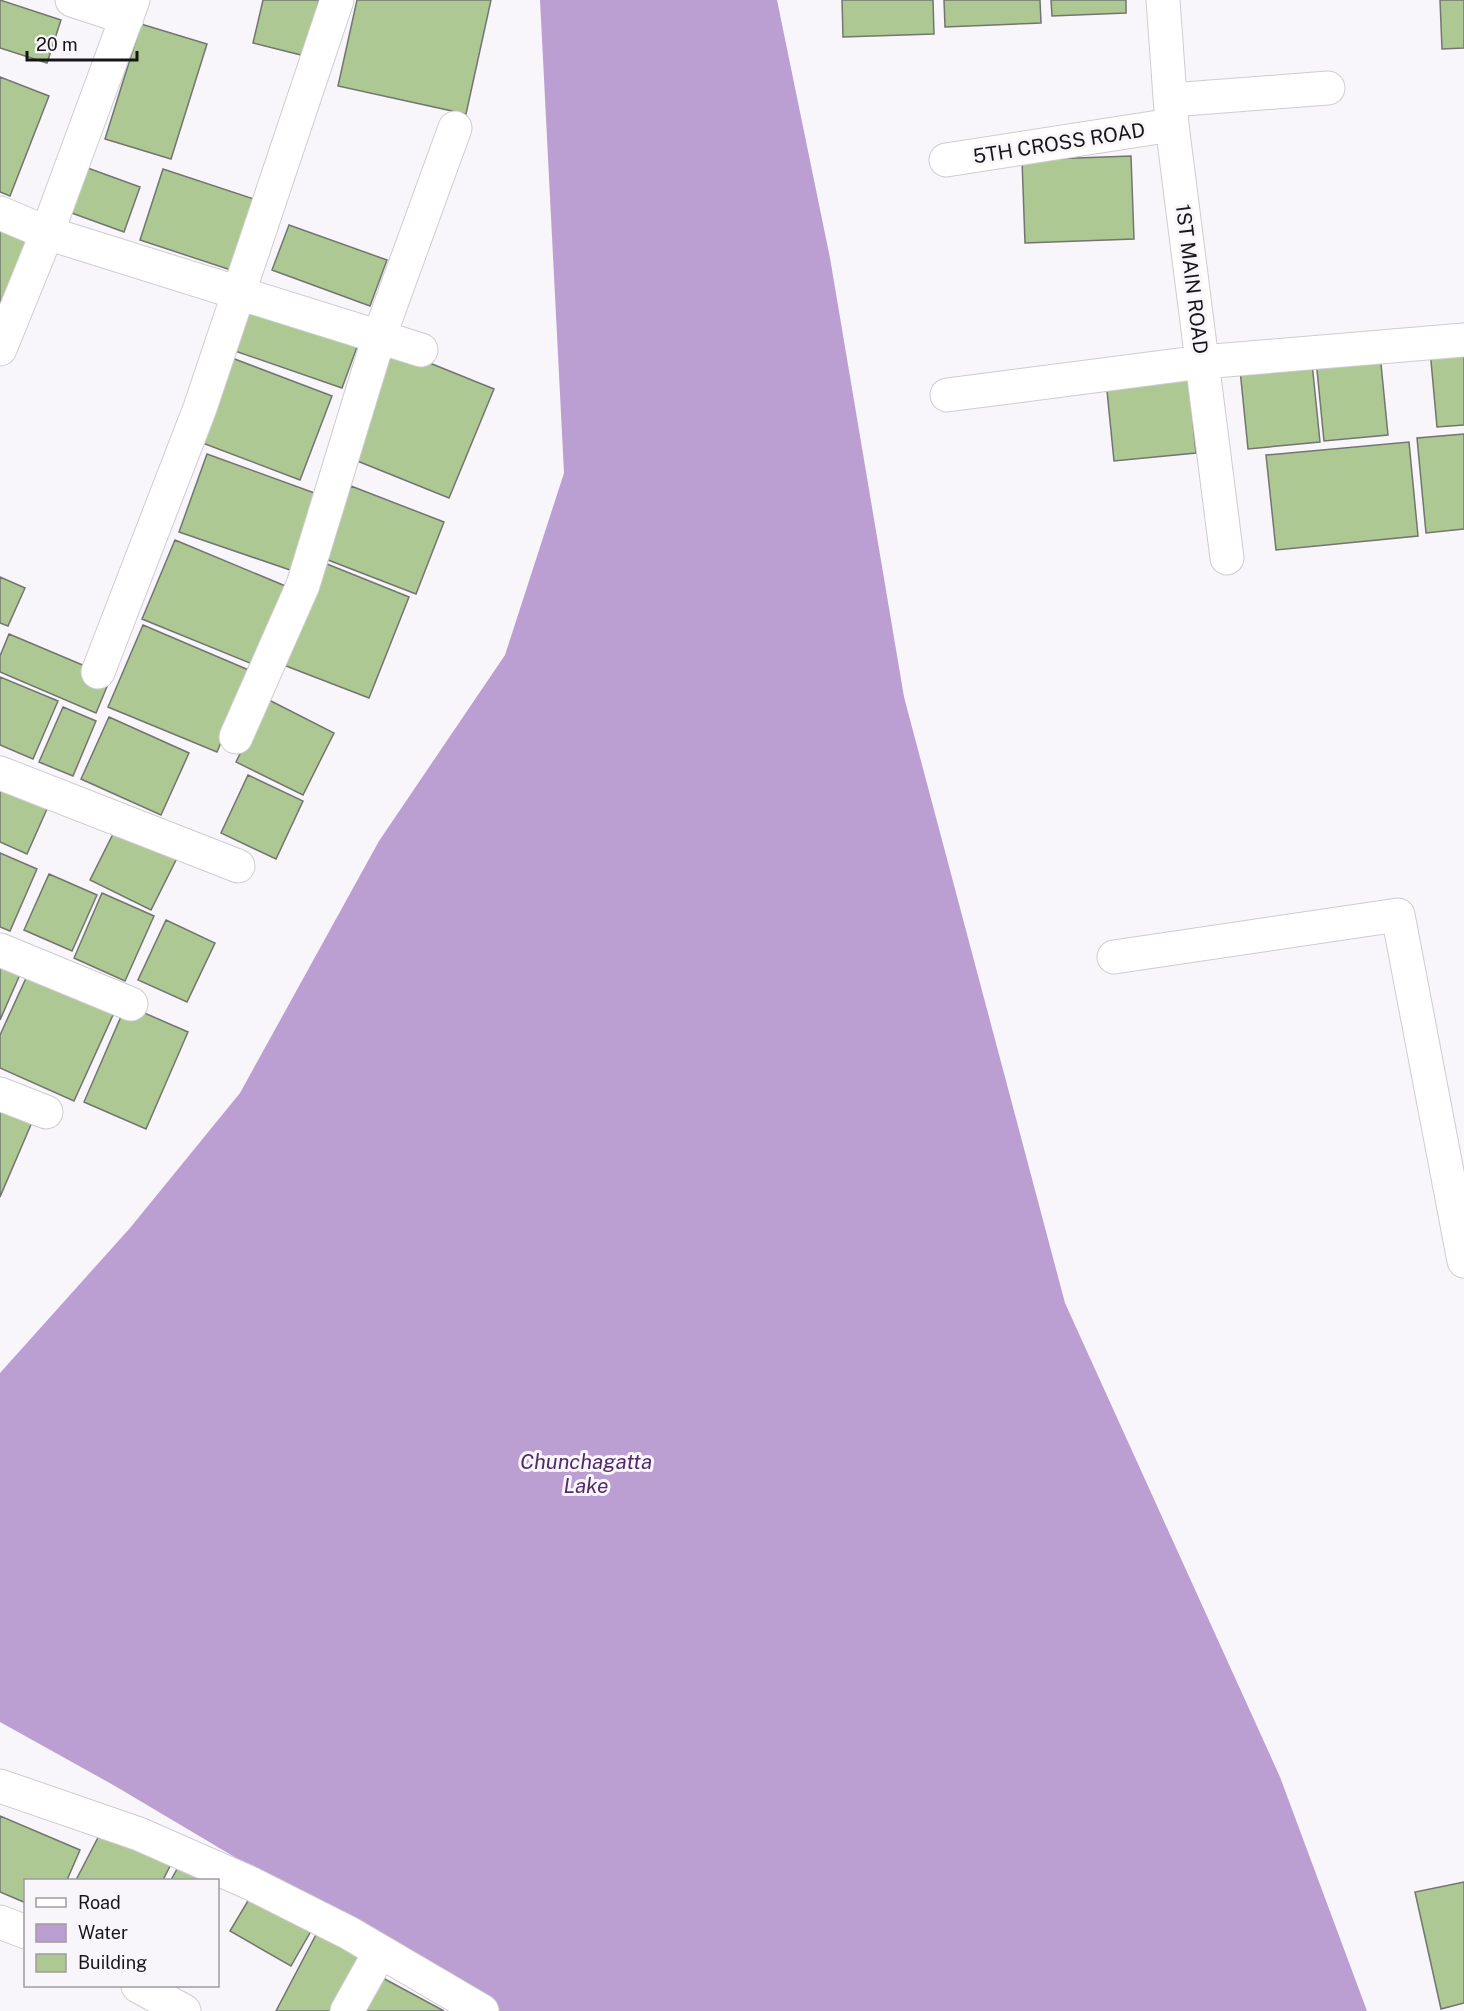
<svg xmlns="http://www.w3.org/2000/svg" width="1464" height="2011" font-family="'Public Sans',sans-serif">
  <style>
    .water { fill: #bc9fd2 }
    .building { fill: #adc893; stroke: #727570; stroke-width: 1.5 }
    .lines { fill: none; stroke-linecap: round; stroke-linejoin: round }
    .minor-casing { stroke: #ceccd0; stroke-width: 35 }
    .minor { stroke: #fff; stroke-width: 33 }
    .labels { text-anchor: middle; stroke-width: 6; stroke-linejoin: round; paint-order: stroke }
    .street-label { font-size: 20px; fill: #161517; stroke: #f9f6fb }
    .water-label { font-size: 21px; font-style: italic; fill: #512b69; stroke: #f9f6fb }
  </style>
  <rect width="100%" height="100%" fill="#f9f6fb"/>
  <!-- water -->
  <path class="water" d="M540,0H777L830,258L904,697L1065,1303L1280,1777L1367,2011H494L115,1786L0,1722V1373L130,1228L240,1093L379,841L505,655L564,473Z"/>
  <!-- building -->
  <path class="building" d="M0,0L61,20L47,63L0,48Z
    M263,0H319L305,56L253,43Z
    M357,0H491L466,114L338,86Z
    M842,0H933L934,34L843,37Z
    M944,0H1040L1041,23L945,27Z
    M1051,0H1126V13L1052,16Z
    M1440,0H1464V48L1442,49Z
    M141,24L207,44L171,159L105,139Z
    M0,77L49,96L10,196L0,192Z
    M1131,156L1134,239L1025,243L1022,160Z
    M85,167L140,187L124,232L69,212Z
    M163,169L266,203L243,274L140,240Z
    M289,225L387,260L370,306L272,270Z
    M0,226L38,241L0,334Z
    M252,302L360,339L342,388L235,351Z
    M1464,346V425L1437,427L1430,350Z
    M390,347L494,389L449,498L345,456Z
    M1380,354L1388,435L1324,441L1316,360Z
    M232,358L332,396L300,480L200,442Z
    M1312,363L1320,442L1248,449L1240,370Z
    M1188,373L1196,453L1114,461L1106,381Z
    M1464,434V529L1426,533L1417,438Z
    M1409,442L1418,536L1276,550L1266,455Z
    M207,454L320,495L293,571L179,532Z
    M351,486L444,522L416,594L323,558Z
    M175,540L295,590L262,668L142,619Z
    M322,562L409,597L369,698L281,664Z
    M0,577L25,588L8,626L0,623Z
    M143,625L251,671L217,752L108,707Z
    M9,634L111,677L96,713L0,672V656Z
    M0,677L58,701L33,759L0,745Z
    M267,699L334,733L303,795L236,762Z
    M63,707L96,721L73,776L39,762Z
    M109,717L189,753L161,815L81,779Z
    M248,775L303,801L276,859L221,833Z
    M0,778L51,800L27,854L0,842Z
    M118,824L179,854L151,910L90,880Z
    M0,853L37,869L10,931L0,927Z
    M49,874L97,895L72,951L24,930Z
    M102,893L154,916L125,981L74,958Z
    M166,920L215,943L187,1002L138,980Z
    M0,960L22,970L0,1020Z
    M32,965L118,1004L74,1101L0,1068V1035Z
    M126,1005L188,1032L146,1129L84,1102Z
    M0,1098L36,1113L0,1197Z
    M0,1816L80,1850L67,1880H26V1903L0,1892Z
    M104,1826L173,1860L163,1880H76Z
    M183,1858L224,1878L218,1890V1880H171Z
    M1464,1882V2003L1441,2009L1415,1892Z
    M255,1889L315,1924L291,1966L230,1931Z
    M319,1929L371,1956L342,2011H276Z
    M381,1977L444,2011H363Z"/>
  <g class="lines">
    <!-- minor casing -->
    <g class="minor-casing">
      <path id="minor" d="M72,0L127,18
        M1163,0L1172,125L1227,558
        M1171,100L1328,88
        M946,160L1172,125
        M0,213L47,233L421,350
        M0,349L47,233L133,0
        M947,395L1202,362L1464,340
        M98,672L200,408L337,0
        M236,737L303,585L379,337L455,128
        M0,773L238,866
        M0,950L131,1004
        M1114,957L1398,915L1464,1261
        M0,1094L46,1112
        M0,1786L139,1834L250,1883L349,1933L482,2011
        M0,1922L26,1932
        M138,1986L184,2011
        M347,2011L380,1952"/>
    </g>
    <!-- minor -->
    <use href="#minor" class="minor"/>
  </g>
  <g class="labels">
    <!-- street labels -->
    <g class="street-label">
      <text transform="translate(1059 143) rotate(-9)" y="7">5TH CROSS ROAD</text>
      <text transform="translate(1192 279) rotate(83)" y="7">1ST MAIN ROAD</text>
    </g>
    <!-- water labels -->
    <g class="water-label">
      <text x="586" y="1469">Chunchagatta<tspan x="586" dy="24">Lake</tspan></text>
    </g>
  </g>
  <!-- legend -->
  <rect x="24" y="1879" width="195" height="108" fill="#f9f6fb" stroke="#9e9ca0" stroke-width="1.5"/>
  <rect x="36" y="1898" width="30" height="9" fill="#ffffff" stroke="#9e9ca0" stroke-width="1.5"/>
  <text x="78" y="1909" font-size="18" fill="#161517">Road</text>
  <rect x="36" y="1924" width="30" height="18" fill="#bc9fd2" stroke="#9e9ca0" stroke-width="1.5"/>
  <text x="78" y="1939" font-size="18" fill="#161517">Water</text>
  <rect x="36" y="1954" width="30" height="18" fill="#adc893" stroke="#9e9ca0" stroke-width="1.5"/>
  <text x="78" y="1969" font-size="18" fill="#161517">Building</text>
  <!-- scale -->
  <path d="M27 51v9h110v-9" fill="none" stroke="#161517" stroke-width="3"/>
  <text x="36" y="51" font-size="18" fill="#161517" stroke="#f9f6fb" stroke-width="4.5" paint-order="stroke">20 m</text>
</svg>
